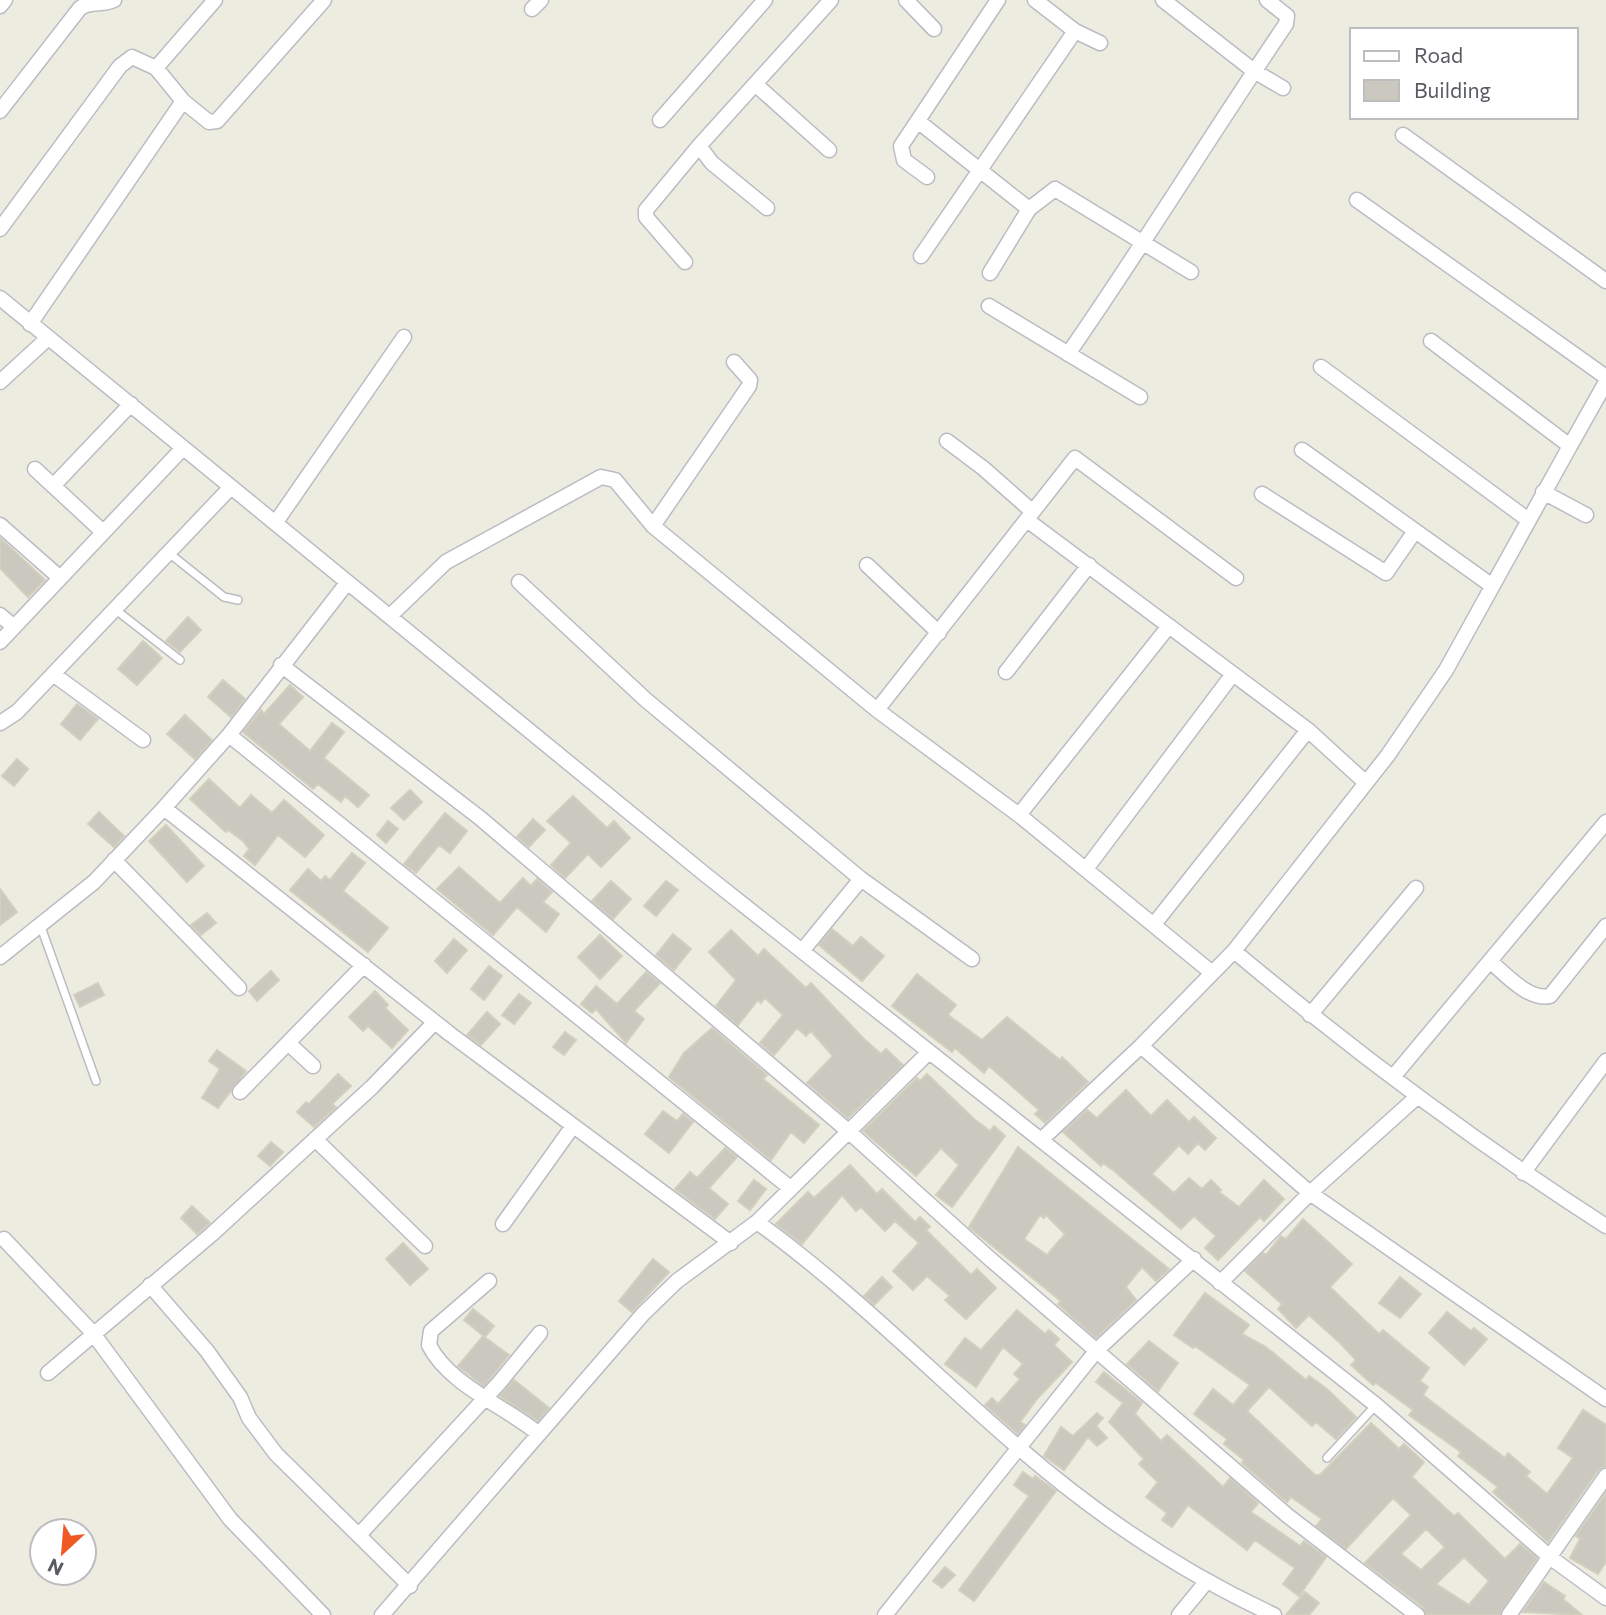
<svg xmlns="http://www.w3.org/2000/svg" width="1606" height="1615" font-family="Commissioner,sans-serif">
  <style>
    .building { fill: #cac8bf; stroke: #d1cfbe; stroke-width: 2; fill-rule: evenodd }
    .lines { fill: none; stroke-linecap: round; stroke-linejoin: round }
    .lane-casing { stroke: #bbbcc3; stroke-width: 10 }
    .street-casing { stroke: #bbbcc3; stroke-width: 17 }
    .lane { stroke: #fff; stroke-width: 7 }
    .street { stroke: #fff; stroke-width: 14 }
  </style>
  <rect width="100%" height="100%" fill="#edece0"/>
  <!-- building -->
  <path class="building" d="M0,538L45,580L28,597L0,568Z
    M188,617L201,630L180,652L166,641Z
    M143,641L162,658L137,685L118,669Z
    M223,680L245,699L231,717L208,697Z
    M290,685L303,697L279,724L310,751L332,723L344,732L324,758L369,795L358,807L345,796L341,802L318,784L313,789L243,732L261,710L264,714Z
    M77,704L98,719L80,740L61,724Z
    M185,715L212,740L195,759L167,734Z
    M17,759L28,769L14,786L2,776Z
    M209,779L240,808L251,795L272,813L284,800L324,835L305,857L278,835L255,865L244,856L249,849L243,841L228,830L226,832L190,799Z
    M410,790L422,802L404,820L391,808Z
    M573,796L607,828L614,821L630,838L601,867L588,854L565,878L551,865L571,843L547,821Z
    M99,812L124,836L114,847L88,824Z
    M445,813L467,831L450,853L439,845L416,873L404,864Z
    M533,819L545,830L529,847L517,837Z
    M388,821L398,829L386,843L377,835Z
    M166,825L204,866L187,882L149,841Z
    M352,853L365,863L343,891L388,928L368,952L290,890L308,869L321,881L325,876L330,880Z
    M459,867L500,903L523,878L531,886L537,879L552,892L543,902L559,914L546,932L517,907L493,935L437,889Z
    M611,881L631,899L613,919L592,901Z
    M666,881L678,890L656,916L644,906Z
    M0,889L17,912L0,925Z
    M207,913L216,923L201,935L191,925Z
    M832,929L853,946L861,937L884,956L862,981L819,945Z
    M731,930L758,956L764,949L806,988L811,983L864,1039L881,1054L886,1049L903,1065L848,1118L807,1083L833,1056L811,1031L806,1036L797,1028L774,1055L760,1043L783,1015L765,998L761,1003L758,1000L738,1025L716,1006L736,980L709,952Z
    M673,934L691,949L674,970L656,955Z
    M600,935L622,956L600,979L578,957Z
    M454,939L467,950L447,973L435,961Z
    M489,966L502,976L484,1000L471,989Z
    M271,971L279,980L257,1001L249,991Z
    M646,972L660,983L634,1011L644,1019L626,1043L596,1009L592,1013L581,1004L596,986L617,1004Z
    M917,974L956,1005L948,1015L982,1040L1007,1017L1060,1060L1062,1057L1088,1082L1045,1123L1035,1114L1039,1110L989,1066L984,1073L955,1048L952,1052L892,1006Z
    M98,983L104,995L80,1007L74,995Z
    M375,991L388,1005L385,1008L408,1030L392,1048L368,1026L363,1031L349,1017Z
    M519,994L531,1003L514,1024L502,1015Z
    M487,1012L500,1024L481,1045L467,1035Z
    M712,1028L767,1075L763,1079L819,1125L804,1143L791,1132L771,1160L669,1077L684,1053Z
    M565,1032L576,1040L564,1055L553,1047Z
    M217,1050L246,1071L218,1108L202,1098L220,1069L209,1061Z
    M338,1074L351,1086L332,1104L336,1107L314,1127L297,1112L306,1102L309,1104Z
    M927,1074L974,1119L990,1131L994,1126L1005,1136L952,1207L936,1195L959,1165L941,1148L916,1176L863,1131L917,1078L920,1081Z
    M1126,1090L1151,1116L1167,1100L1189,1122L1194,1117L1216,1138L1205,1150L1198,1143L1188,1154L1179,1145L1152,1174L1174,1193L1189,1178L1202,1189L1211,1180L1221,1190L1219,1192L1239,1207L1264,1180L1284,1199L1264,1221L1260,1217L1218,1260L1205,1248L1216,1236L1194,1216L1181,1229L1113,1170L1103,1163L1101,1166L1063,1132L1087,1110L1097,1118Z
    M663,1111L677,1121L683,1114L693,1122L669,1153L645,1134Z
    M271,1142L283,1152L270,1166L258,1156Z
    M1018,1147L1169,1269L1156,1281L1142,1267L1126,1287L1136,1300L1096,1338L1058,1304L1061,1301L969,1227ZM1040,1215L1044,1218L1046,1215L1065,1234L1047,1255L1024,1239Z
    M725,1148L737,1157L709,1188L728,1204L715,1219L675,1189L690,1172L697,1178Z
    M850,1165L877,1194L882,1189L915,1222L920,1217L930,1227L926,1230L971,1275L977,1269L996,1288L966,1319L945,1300L950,1296L927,1276L913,1290L893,1271L919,1243L895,1221L885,1231L861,1207L856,1211L842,1195L802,1244L776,1224L808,1192L814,1198Z
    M754,1180L766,1189L750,1210L738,1201Z
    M192,1206L210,1223L197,1234L181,1218Z
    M1303,1219L1352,1264L1330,1287L1379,1334L1383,1330L1429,1368L1420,1381L1428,1387L1423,1395L1505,1458L1508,1453L1530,1472L1526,1476L1547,1494L1573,1458L1558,1448L1583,1410L1606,1425V1466L1598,1470L1548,1542L1493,1492L1498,1487L1458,1456L1461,1452L1409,1415L1413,1410L1376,1383L1373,1385L1351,1365L1356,1360L1340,1343L1309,1315L1296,1328L1278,1309L1282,1304L1245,1271L1263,1253L1266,1255L1281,1236L1286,1239Z
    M403,1243L428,1269L410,1285L386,1259Z
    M653,1259L669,1272L632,1312L619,1301Z
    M882,1277L892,1287L874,1305L864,1296Z
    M1400,1277L1421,1294L1400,1318L1379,1303Z
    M1205,1293L1249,1325L1242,1334L1266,1347L1306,1380L1309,1376L1327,1389L1356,1417L1336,1439L1316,1422L1312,1426L1269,1387L1247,1411L1315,1475H1320L1371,1423L1399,1449L1404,1444L1424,1462L1412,1477L1454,1516L1458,1513L1505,1559L1520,1544L1537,1558L1499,1615H1426L1423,1607L1365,1563L1411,1515L1393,1498L1346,1549L1316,1526L1322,1519L1291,1497L1287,1502L1242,1463L1244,1460L1224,1444L1227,1439L1194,1414L1213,1389L1233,1405L1250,1385L1195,1346L1193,1348L1174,1335ZM1426,1529L1445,1547L1421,1570L1401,1554ZM1464,1557L1489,1581L1469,1605L1436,1584Z
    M473,1309L494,1326L485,1337L464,1320Z
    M1017,1310L1045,1334L1049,1330L1059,1339L1054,1345L1072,1362L1037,1399L1020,1422L1025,1425L1018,1434L985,1405L992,1398L998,1404L1020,1379L1014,1374L1023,1364L1003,1347L976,1387L945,1364L965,1338L981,1350Z
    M1447,1312L1471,1331L1474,1328L1487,1339L1464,1365L1429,1333Z
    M483,1336L509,1355L484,1386L458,1366Z
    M1149,1341L1178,1363L1158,1391L1127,1364Z
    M1104,1372L1142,1403L1135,1414L1161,1441L1167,1435L1223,1487L1230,1478L1258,1503L1251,1512L1300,1546L1304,1541L1326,1557L1299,1596L1283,1584L1295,1568L1255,1540L1247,1550L1188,1505L1172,1527L1162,1520L1167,1513L1146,1497L1158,1482L1139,1464L1144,1459L1109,1422L1123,1403L1096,1382Z
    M514,1380L549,1408L538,1421L500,1396Z
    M1097,1413L1103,1418L1096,1426L1107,1438L1097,1446L1088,1437L1064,1470L1044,1456L1061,1427L1073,1436Z
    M1023,1472L1033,1479L1035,1476L1056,1491L974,1601L959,1590L1029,1496L1014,1485Z
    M1606,1493V1562L1598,1574L1570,1558L1580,1539L1576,1536Z
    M945,1567L955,1575L942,1588L933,1581Z
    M1544,1582L1565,1596L1563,1599L1582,1615L1523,1612Z
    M1305,1592L1319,1603L1309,1615H1286Z"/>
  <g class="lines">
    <!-- lane casing -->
    <g class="lane-casing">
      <path id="lane" d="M169,553L224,597L238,600
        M116,610L180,660
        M41,927L96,1081
        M1327,1458L1376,1405"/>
    </g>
    <!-- street casing -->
    <g class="street-casing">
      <path id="street" d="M906,0L934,29
        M1035,0L1075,31L1100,43
        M1163,0L1254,71L1283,88
        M0,6L5,0
        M532,9L541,0
        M156,68L183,101
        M755,84L829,150
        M0,111L80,8C92,0 102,6 114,0
        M660,120L765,0
        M919,122L1029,209
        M1403,135L1606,281
        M927,177L904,160L901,146L998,0
        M1357,200L1606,377
        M767,208L712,163L699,146L831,0
        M0,229L120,66L132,57L156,68L215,0
        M921,256L1075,31
        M685,262L646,217V210L699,146
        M990,273L1029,209L1055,189L1191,272
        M0,298L707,876L1376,1405L1551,1558L1606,1598
        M989,306L1140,397
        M30,324L183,101L209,122L217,121L324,0
        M1431,341L1570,446L1446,670L1388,755L1234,951C1352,1050 1476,1143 1606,1226
        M1068,354C1143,246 1212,133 1286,24L1287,16L1267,0
        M734,362L750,380L749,386L653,526L877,710
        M1321,367L1527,519
        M0,382L47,339
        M947,441L983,468L1033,512
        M1570,446L1606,382
        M1302,450L1491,585
        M35,469L103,532
        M53,486L131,404
        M1543,492L1586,515
        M1262,494L1386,573L1415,531
        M1027,520L1308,730L1366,783
        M276,522L404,337
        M0,525L59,577
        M867,565L939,633
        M519,582L646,700L861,879L802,951
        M0,615L14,627
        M390,616L446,562L601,477L615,480L653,526
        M0,642L183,448
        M281,665L480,818L847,1130L989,1258L1288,1516L1417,1615
        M1006,672L1089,565
        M53,674L143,740
        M0,723L17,712L231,487
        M229,735L789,1187
        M164,808L450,1034L731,1243
        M1019,815L1169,626
        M114,860L239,988
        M1086,869L1233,674
        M861,879L972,959
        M1155,923L1308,730
        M0,957L94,882L164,808L229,735L347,583
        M1490,961C1505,974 1529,1001 1550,996L1606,926
        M1211,972L1019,815L877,710L1075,458L1236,578
        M1310,1015L1416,888
        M288,1043L313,1066
        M1141,1046L1310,1193L1606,1399
        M1393,1077L1606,822
        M240,1092L364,965
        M315,1139L425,1246
        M1042,1139L1141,1046L1234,951
        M1523,1173L1606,1061
        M757,1222C850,1289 931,1372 1018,1447C1095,1514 1181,1572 1274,1615
        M503,1224L573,1126
        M4,1239L92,1332L230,1519L323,1615
        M489,1281L431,1331L429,1345C448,1384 506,1407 539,1434
        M1220,1283L1310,1193L1418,1096
        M150,1285L207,1351L240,1397L249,1418L276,1454L410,1586
        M48,1373L212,1234L372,1087L435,1022
        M359,1535L499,1383L540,1333
        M382,1615L643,1314L677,1281L757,1222L929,1052
        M885,1615L1097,1350L1194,1259
        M1179,1615L1207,1581
        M1509,1615L1606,1476"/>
    </g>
    <!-- lane -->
    <use href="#lane" class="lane"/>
    <!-- street -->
    <use href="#street" class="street"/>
  </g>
  <!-- legend -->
  <rect x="1350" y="28" width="228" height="91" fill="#ffffff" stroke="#bdbdc0" stroke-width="2"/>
  <rect x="1364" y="51" width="35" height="10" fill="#ffffff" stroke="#bdbdc0" stroke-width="2"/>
  <text x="1414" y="63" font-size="21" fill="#595b62">Road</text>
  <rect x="1364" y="80" width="35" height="21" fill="#cac8bf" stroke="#bdbdc0" stroke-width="2"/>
  <text x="1414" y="98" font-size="21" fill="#595b62">Building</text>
  <!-- north arrow -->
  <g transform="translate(63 1552) rotate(206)"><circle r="33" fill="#ffffff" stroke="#bdbdc0" stroke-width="2"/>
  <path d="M0-5L12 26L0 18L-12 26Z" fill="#ee5924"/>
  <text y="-10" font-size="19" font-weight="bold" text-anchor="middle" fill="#595b62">N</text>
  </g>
</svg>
